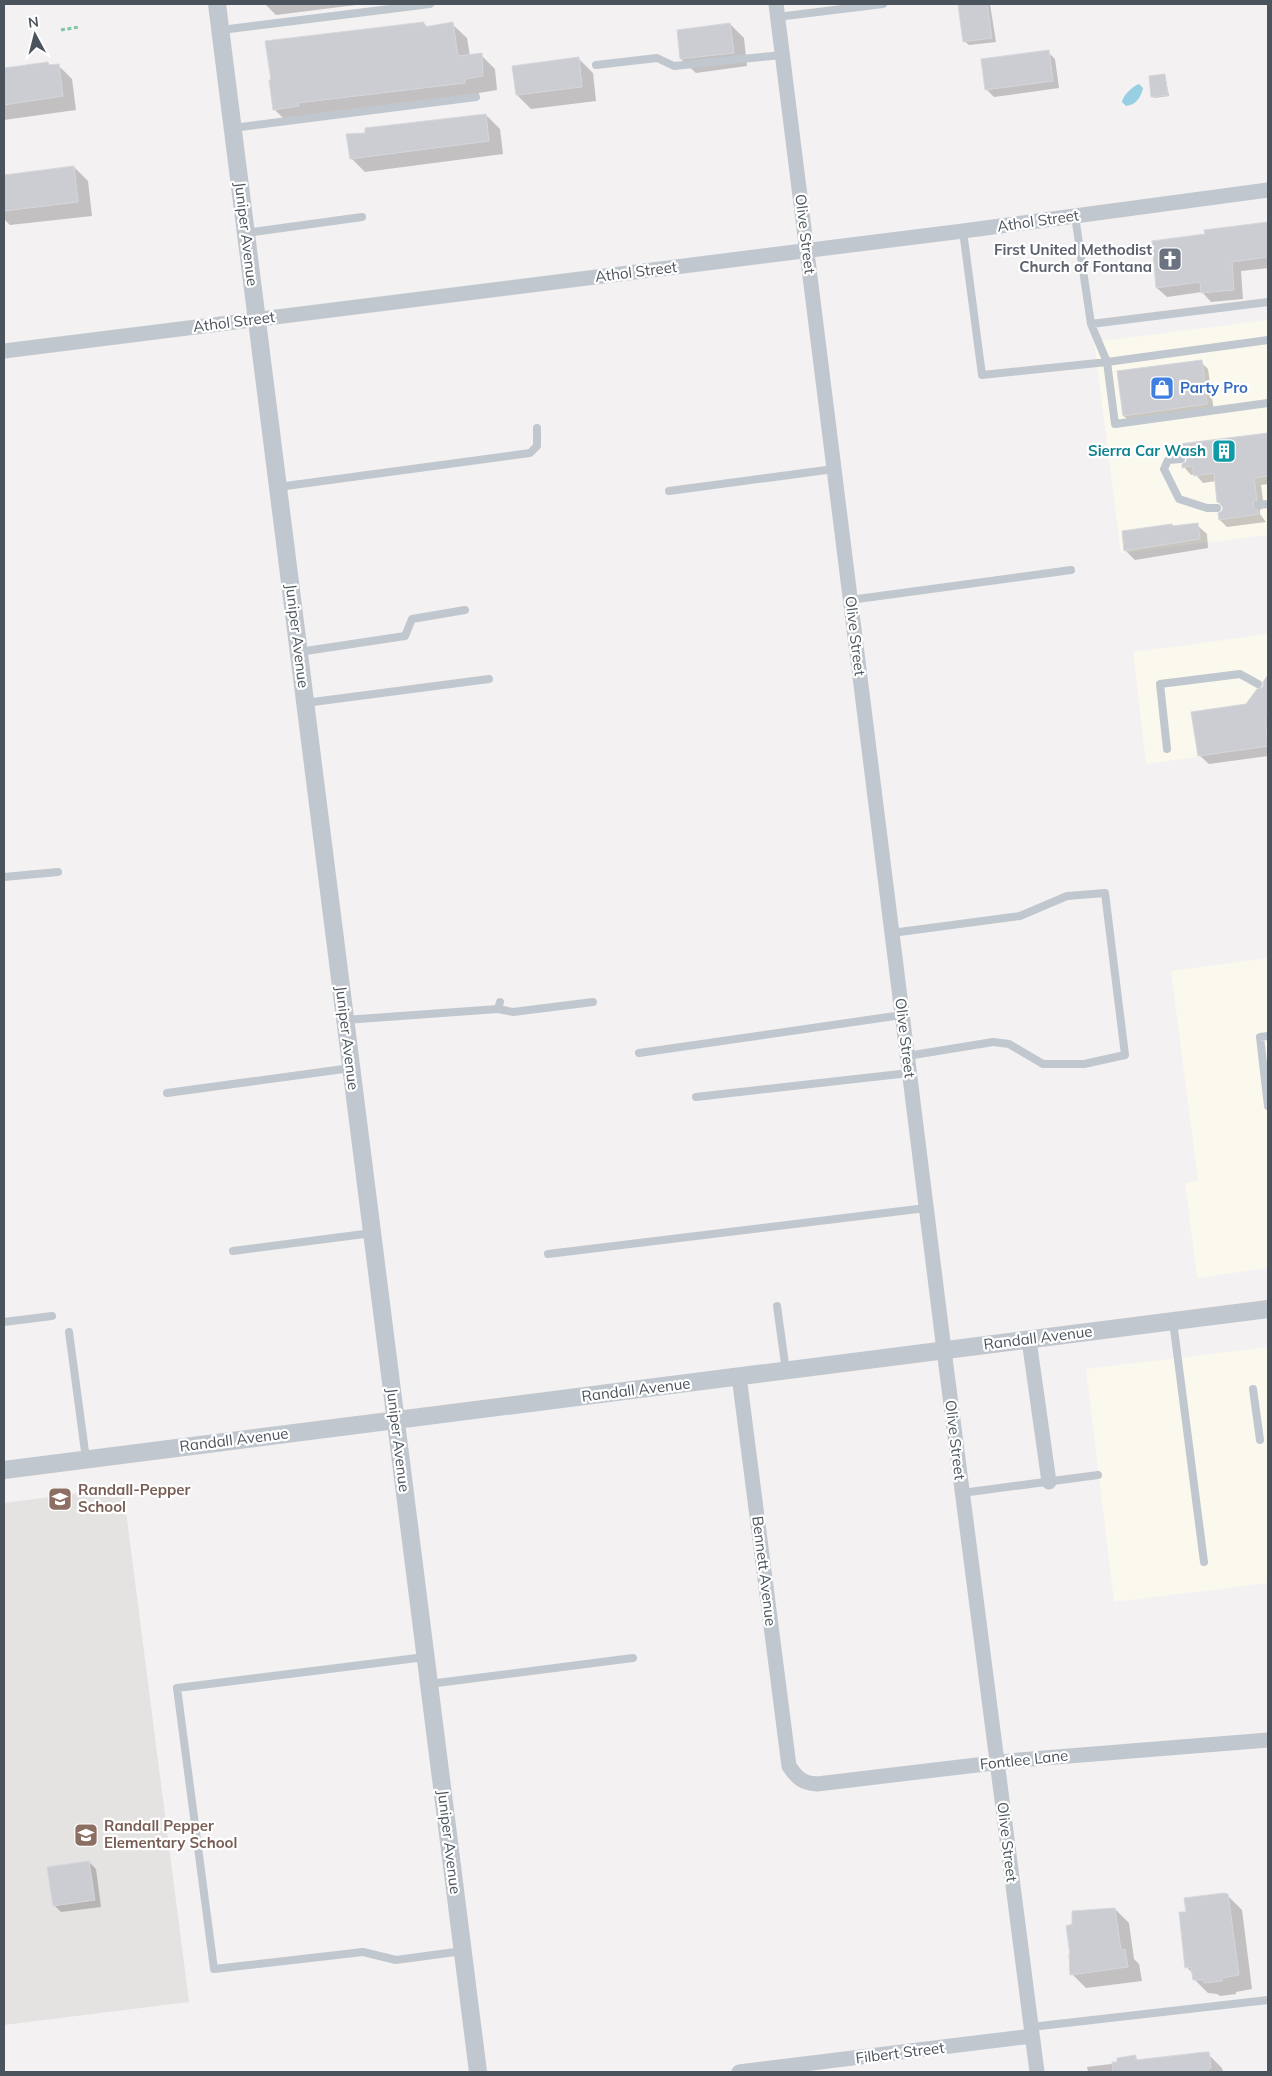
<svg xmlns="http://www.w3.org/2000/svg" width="1272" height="2076" font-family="Mulish,sans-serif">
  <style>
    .commercial { fill: #fbf8ee }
    .education { fill: #e4e3e2 }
    .water { fill: #98cfe2 }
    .shadow { fill: #0003 }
    .building { fill: #cccdd3; stroke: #d6d7db }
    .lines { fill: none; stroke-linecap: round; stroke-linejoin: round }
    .path { stroke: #82c5a7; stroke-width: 3; stroke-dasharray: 4 2.5; stroke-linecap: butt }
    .service { stroke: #c1c7ce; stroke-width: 8 }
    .minor { stroke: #c1c7ce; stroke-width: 15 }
    .tertiary { stroke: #c1c7ce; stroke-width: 18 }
    .labels { text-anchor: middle; stroke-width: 4.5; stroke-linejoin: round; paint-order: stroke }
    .street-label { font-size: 15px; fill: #4b535c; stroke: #fff }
    .worship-label { font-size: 15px; font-weight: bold; fill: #5b616d; stroke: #fff; text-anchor: end }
    .shop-label { font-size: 15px; font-weight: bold; fill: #366cbe; stroke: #fff; text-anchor: start }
    .culture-label { font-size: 15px; font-weight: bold; fill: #0d838f; stroke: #fff; text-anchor: end }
    .education-label { font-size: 15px; font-weight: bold; fill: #785e54; stroke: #fff; text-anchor: start }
  </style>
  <rect width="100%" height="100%" fill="#f3f1f1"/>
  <!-- commercial -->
  <path class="commercial" d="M1268,320V535L1121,553L1094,342Z
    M1268,634V747L1146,764L1133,652Z
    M1268,958V1268L1197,1278L1185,1183L1198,1181L1171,971Z
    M1268,1347V1583L1114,1602L1086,1369Z"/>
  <!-- education -->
  <path class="education" d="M125,1487L123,1488L189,2002L4,2025V1503Z"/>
  <!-- water -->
  <path class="water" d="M1139,84L1143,88C1141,97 1136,105 1126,106L1122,102C1123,95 1133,86 1139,84Z"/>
  <!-- shadow -->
  <path class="shadow" d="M265,4H364L276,15Z
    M959,4H990L996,42L969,45L964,41Z
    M423,23L428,27L452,24L467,38L470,56L481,55L495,69L497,90L479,93V97L288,123L274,109Z
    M730,24L744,38L747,66L696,73L681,59Z
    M1048,52L1055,59L1059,88L994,97L987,90Z
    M579,59L593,73L596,101L531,109L517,95Z
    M48,63L51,66L58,65L72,79L76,110L4,120V69Z
    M1165,75L1169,96L1154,98L1153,96Z
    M486,115L500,129L503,154L365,172L351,158L366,134Z
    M74,167L88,181L92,216L10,225L4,219V176Z
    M1268,223V268L1241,271L1243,299L1211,302L1202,292L1167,297L1157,288L1153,242L1206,235V231Z
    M1201,362L1208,369L1214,411L1131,423L1124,416Z
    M1268,434V484L1261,485L1264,507L1260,510V514L1266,522L1227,527L1220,520L1224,508L1218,502L1216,481L1203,483L1195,474L1191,475L1184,467L1188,459L1182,453L1180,445Z
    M1197,525L1207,534L1208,548L1135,560L1125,550L1174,527Z
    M1268,677V756L1209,764L1199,755L1264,688V682Z
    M89,1862L96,1869L101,1907L61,1912L54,1905Z
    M1227,1895L1242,1910L1252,1989L1236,1992V1994L1220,1996L1217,1994L1208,1993L1194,1979L1193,1974L1187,1967V1913Z
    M1115,1909L1129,1923L1134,1959L1139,1964L1142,1981L1086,1988L1072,1974Z
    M1208,2054L1222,2068L1223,2072H1088L1087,2067L1119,2063L1135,2057L1139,2061Z"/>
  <!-- building -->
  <path class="building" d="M958,4H987L992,38L963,42Z
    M424,22V27L453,22L458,56L482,53L483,76L465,79V83L298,103L299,106L273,110L269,80H271L265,41Z
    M730,23L734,53L680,59L677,30Z
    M1049,50L1053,81L985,90L981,59Z
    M579,57L582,87L516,95L512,66Z
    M48,62L49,65L59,64L63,96L4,105V68Z
    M1165,74L1168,95L1151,97L1149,76Z
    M486,114L489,141L350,159L346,134L365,133V128Z
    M74,166L78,202L4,211V175Z
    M1268,222V257L1232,262L1234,290L1201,293L1200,282L1156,288L1152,241L1205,234L1204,230Z
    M1202,360L1207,404L1123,416L1117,371Z
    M1268,433V476L1254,478L1257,500L1253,502V506L1258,511L1259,514L1219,520L1218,513L1222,511L1223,508L1220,503L1217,502L1214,473L1194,476L1192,466L1182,468V464L1186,462L1187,458L1180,453L1179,444Z
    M1198,523L1200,539L1124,551L1122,531L1172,524L1173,526Z
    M1268,675V714L1265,718L1268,746L1198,756L1191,712L1246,704L1257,689L1263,687V682Z
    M89,1861L95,1900L53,1906L47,1867Z
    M1224,1893L1228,1894L1239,1975L1222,1978V1981L1204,1983V1980H1193L1191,1967L1185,1968L1179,1912H1186L1184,1898Z
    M1115,1908L1121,1950L1125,1949L1128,1967L1070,1975L1069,1954H1070L1066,1926L1072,1924V1911Z
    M1205,2052H1209L1211,2068L1208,2069V2072H1113L1112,2062H1117V2058L1136,2055V2060Z"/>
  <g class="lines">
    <!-- path -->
    <path class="path" d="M61,30L79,27"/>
    <!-- service -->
    <path class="service" d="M777,17L883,4
      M221,30L430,4
      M596,65L657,58L674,66L782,55
      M233,128L476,97
      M963,231L982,375L1107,362L1091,324L1075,216
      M246,233L362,217
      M1091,324L1268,302
      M1268,340L1107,362L1115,424L1268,403
      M1181,459L1168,460L1164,469L1179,499L1207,508H1217
      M278,487L530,453L537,446V428
      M669,491L834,469
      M1258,505L1268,504
      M850,600L1071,570
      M299,652L405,636L412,619L465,610
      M305,703L489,679
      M1167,749L1160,684L1240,674L1258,684
      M4,877L58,872
      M892,933L1020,916L1067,896L1105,893L1125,1055L1084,1064H1043L1009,1044L993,1042L907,1056
      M498,1009L513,1012L593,1002
      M345,1020L498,1009L500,1002
      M1268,1036L1260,1037L1268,1106
      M639,1053L902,1015
      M167,1093L351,1068
      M696,1097L909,1073
      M233,1251L372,1233
      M548,1254L926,1208
      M777,1306L786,1371
      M1173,1321L1204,1562
      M4,1322L52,1316
      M69,1332L86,1459
      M1253,1389L1260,1440
      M962,1493L1098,1475
      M425,1657L177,1688L214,1969L363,1952L396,1960L463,1951
      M429,1684L633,1658
      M1031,2027L1268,2000"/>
    <!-- minor -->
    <path class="minor" d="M776,4L944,1350L1037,2072
      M4,351L963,231L1268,190
      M1029,1340L1049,1482
      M739,1376L789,1766C797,1778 802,1783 817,1784L1019,1760L1268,1740
      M739,2072L1032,2036"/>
    <!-- tertiary -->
    <path class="tertiary" d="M217,4L478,2072
      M4,1470L1268,1309"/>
  </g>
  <!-- icons -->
  <defs>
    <g id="church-square" transform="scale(1.25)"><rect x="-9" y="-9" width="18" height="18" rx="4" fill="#6b7280" stroke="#fff"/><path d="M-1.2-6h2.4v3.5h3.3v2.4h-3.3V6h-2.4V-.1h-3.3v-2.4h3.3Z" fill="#fff"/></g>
    <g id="shop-square" transform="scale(1.25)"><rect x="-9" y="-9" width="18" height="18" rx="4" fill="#3f7fe0" stroke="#fff"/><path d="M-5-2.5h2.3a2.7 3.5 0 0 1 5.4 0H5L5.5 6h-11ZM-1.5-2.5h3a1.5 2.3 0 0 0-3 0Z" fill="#fff"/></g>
    <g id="building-square" transform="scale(1.25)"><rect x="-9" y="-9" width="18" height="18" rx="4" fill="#0f9aa8" stroke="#fff"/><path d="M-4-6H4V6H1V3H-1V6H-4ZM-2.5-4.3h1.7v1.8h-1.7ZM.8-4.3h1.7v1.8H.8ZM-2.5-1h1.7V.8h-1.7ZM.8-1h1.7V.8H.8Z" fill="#fff"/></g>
    <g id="school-square" transform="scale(1.25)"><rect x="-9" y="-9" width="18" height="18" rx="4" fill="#8d6e63" stroke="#fff"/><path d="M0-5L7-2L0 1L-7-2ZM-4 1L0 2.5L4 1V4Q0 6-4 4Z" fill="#fff"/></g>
  </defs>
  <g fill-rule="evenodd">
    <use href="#church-square" x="1170" y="259"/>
    <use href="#shop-square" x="1162" y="388"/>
    <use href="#building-square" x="1224" y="451"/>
    <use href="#school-square" x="60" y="1499"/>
    <use href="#school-square" x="86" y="1835"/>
  </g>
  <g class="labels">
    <!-- street labels -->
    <g class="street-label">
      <text transform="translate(1038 221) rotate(-8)" y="5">Athol Street</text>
      <text transform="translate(246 234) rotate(83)" y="5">Juniper Avenue</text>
      <text transform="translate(805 234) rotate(83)" y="5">Olive Street</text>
      <text transform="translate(636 272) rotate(-7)" y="5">Athol Street</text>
      <text transform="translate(234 322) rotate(-7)" y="5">Athol Street</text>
      <text transform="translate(297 636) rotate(83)" y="5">Juniper Avenue</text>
      <text transform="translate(855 636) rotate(83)" y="5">Olive Street</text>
      <text transform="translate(347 1038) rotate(83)" y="5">Juniper Avenue</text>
      <text transform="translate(905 1038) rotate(83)" y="5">Olive Street</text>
      <text transform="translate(1038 1338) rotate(-7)" y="5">Randall Avenue</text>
      <text transform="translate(636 1390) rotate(-7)" y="5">Randall Avenue</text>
      <text transform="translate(234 1440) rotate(-7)" y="5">Randall Avenue</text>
      <text transform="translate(398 1440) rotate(83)" y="5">Juniper Avenue</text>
      <text transform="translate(955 1440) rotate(83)" y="5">Olive Street</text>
      <text transform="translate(764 1571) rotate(83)" y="5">Bennett Avenue</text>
      <text transform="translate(1024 1760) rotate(-6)" y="5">Fontlee Lane</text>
      <text transform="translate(449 1842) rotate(83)" y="5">Juniper Avenue</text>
      <text transform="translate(1007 1842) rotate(83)" y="5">Olive Street</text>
      <text transform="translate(900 2053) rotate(-7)" y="5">Filbert Street</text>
    </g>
    <!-- worship labels -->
    <g class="worship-label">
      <text x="1152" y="255">First United Methodist<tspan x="1152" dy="17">Church of Fontana</tspan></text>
    </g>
    <!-- shop labels -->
    <g class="shop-label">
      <text x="1180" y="393">Party Pro</text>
    </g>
    <!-- culture labels -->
    <g class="culture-label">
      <text x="1206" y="456">Sierra Car Wash</text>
    </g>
    <!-- education labels -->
    <g class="education-label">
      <text x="78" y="1495">Randall-Pepper<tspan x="78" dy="17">School</tspan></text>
      <text x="104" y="1831">Randall Pepper<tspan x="104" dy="17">Elementary School</tspan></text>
    </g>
  </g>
  <!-- border -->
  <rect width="1272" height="2076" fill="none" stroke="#4b535c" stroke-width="10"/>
  <!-- north arrow -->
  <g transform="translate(35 35) rotate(353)" stroke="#ffffff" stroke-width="4" paint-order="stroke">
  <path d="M0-4L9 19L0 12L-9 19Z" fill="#4b535c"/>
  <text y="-8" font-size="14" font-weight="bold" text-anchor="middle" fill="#4b535c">N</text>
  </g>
</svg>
